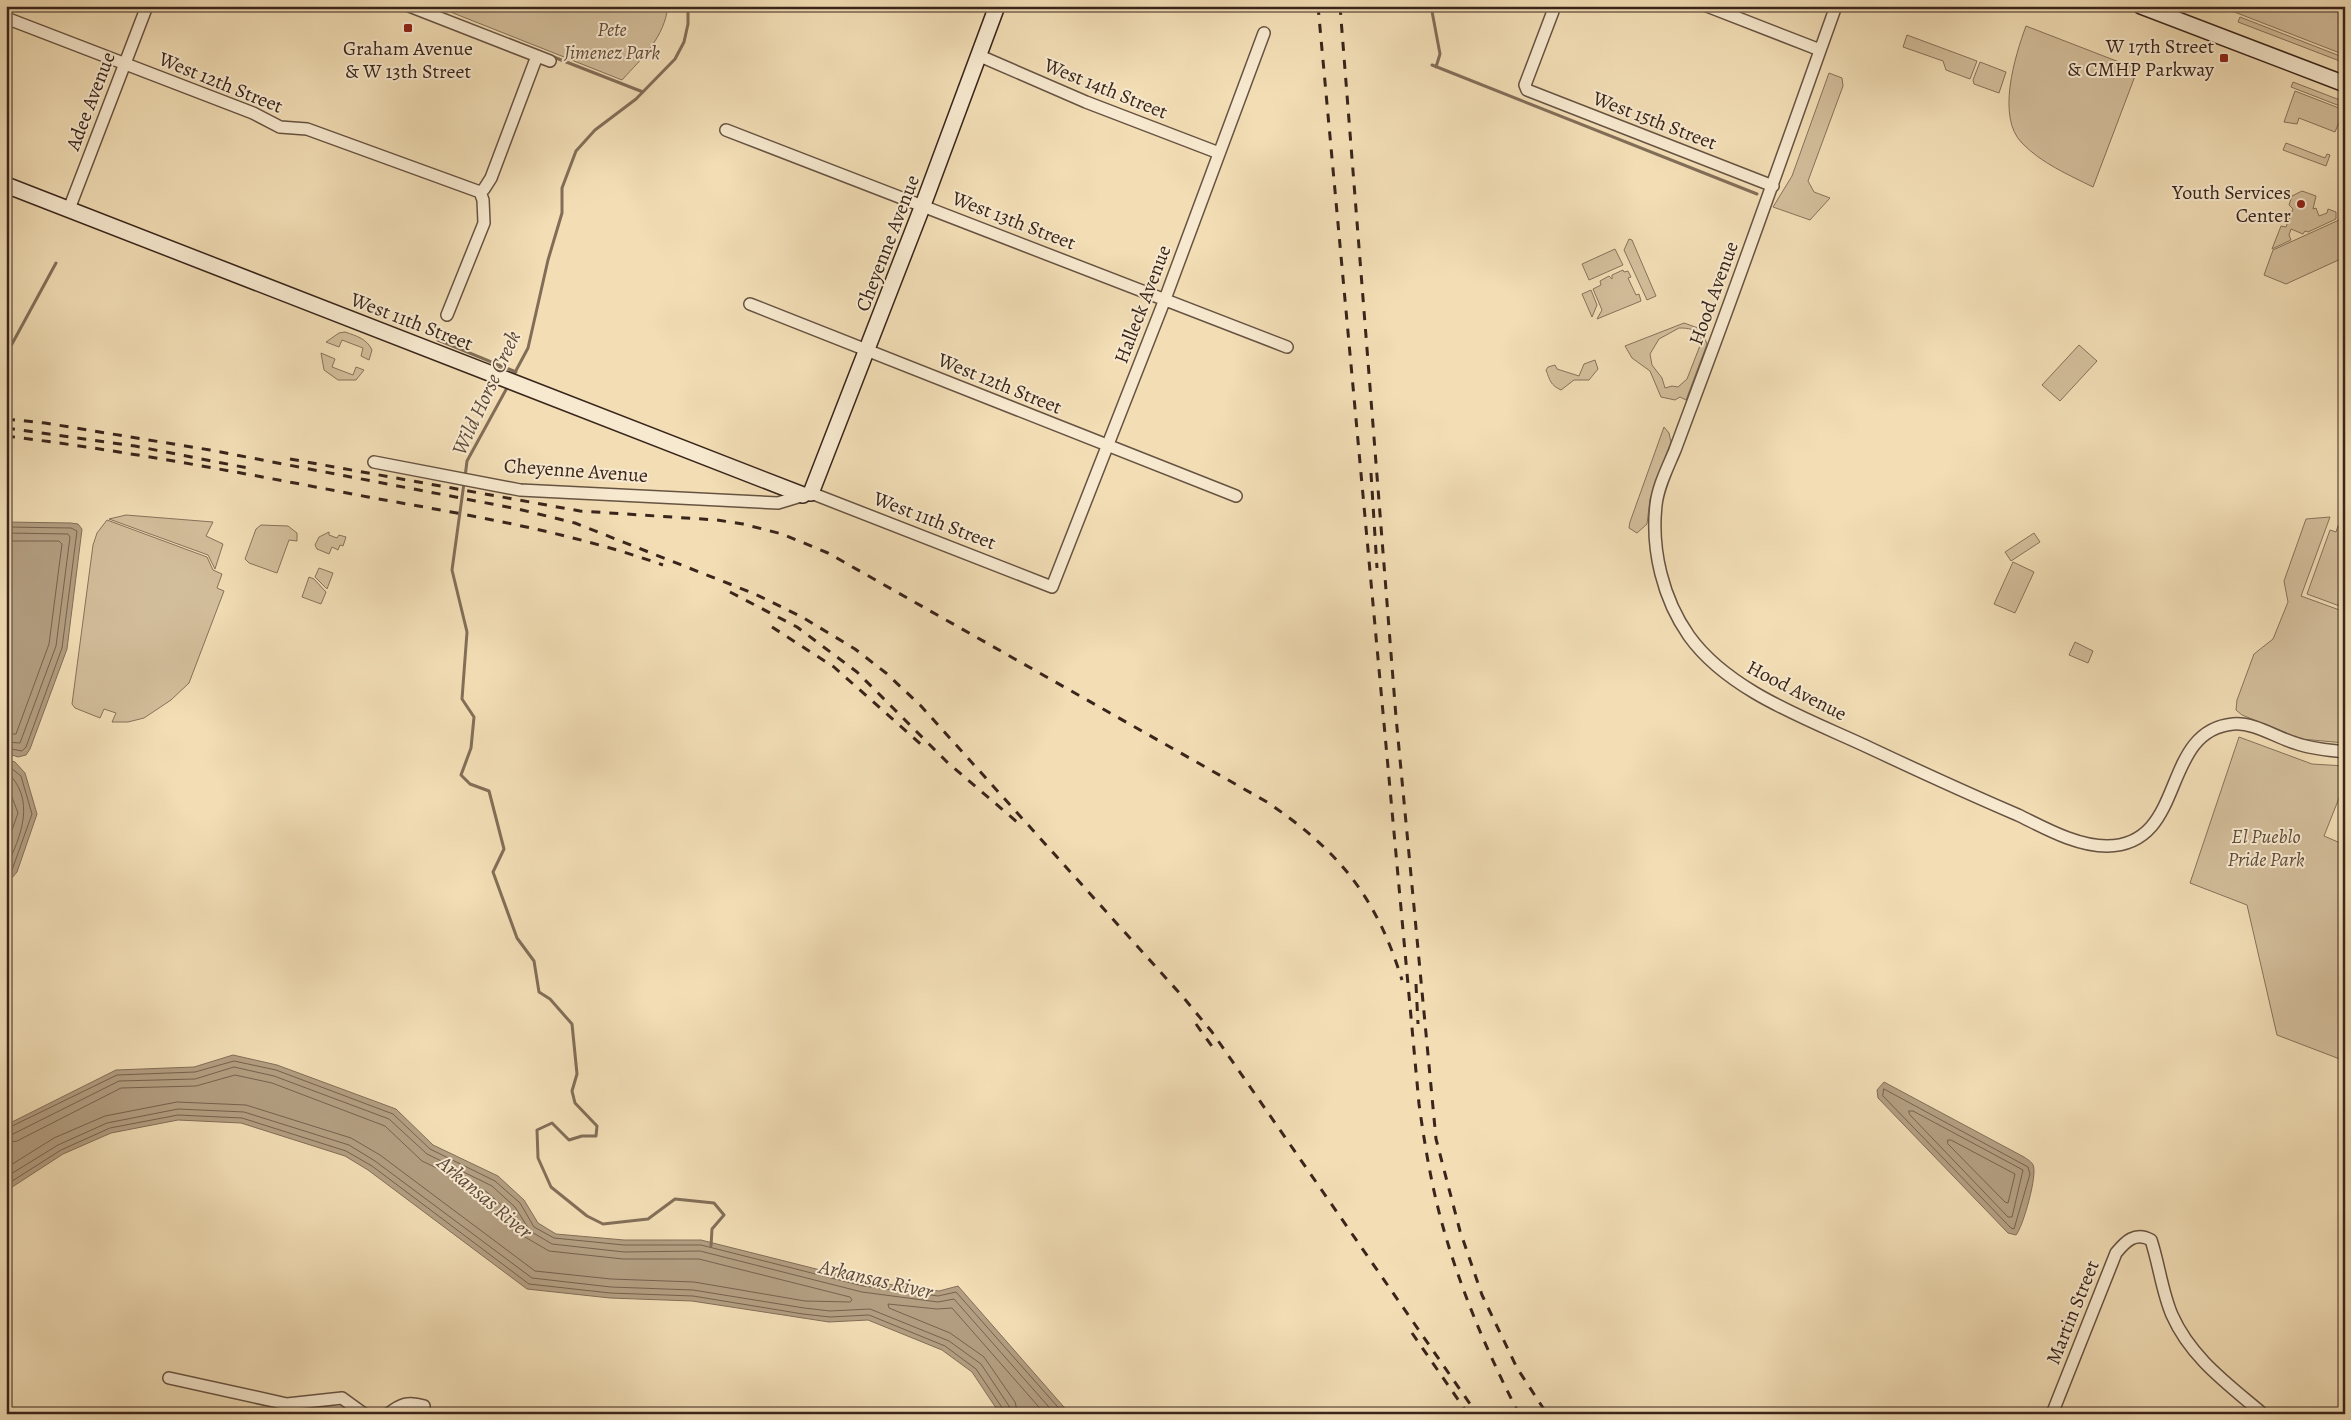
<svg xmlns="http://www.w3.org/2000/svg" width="2351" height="1420" font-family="Alegreya,serif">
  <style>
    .green { fill: #d3be9b; stroke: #86725b; fill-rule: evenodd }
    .water { fill: #b39e81; stroke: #826e58 }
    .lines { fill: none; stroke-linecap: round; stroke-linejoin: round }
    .shore { stroke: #76624e; stroke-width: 1 }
    .stream { stroke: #826e58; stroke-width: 3 }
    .street-casing { stroke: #675342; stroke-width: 14 }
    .secondary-casing { stroke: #39251b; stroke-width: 18 }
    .street { stroke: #f7e9cf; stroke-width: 11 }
    .secondary { stroke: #f7e9cf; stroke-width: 15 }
    .rail { stroke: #39251b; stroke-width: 3; stroke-dasharray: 9 9; stroke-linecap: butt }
    .poi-dot { fill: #8f2418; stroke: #f7e9cf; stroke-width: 2 }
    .labels { text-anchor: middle; stroke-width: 4; stroke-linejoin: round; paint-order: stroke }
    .park-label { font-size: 20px; font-style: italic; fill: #604b3b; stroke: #f7e9cf }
    .poi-label { font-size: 20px; fill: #39251b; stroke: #f7e9cf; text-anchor: end }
    .street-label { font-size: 20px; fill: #39251b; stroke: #f7e9cf }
    .water-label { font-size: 21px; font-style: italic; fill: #5e493a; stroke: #f7e9cf }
  </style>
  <rect width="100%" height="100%" fill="#f2ddb5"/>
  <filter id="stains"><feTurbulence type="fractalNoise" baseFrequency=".004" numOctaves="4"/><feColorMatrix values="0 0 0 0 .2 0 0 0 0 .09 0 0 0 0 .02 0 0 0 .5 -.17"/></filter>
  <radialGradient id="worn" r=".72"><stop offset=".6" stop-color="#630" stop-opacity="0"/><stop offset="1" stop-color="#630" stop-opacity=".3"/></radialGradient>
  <!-- green -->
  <path class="green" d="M442,6H668C664,38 643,57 622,80L443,9Z
    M2219,6H2345V55Z
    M2240,17L2345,58V63L2238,22Z
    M2026,26L2132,67L2135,76L2093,187C2069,175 2041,163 2022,143C1996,117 2015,56 2026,26Z
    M1907,35L1977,61L1970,79L1946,70L1943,61L1903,47Z
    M1980,62L2006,72L1999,93L1974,84L1973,80Z
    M1829,73L1842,78L1843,86L1808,181L1814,192L1830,198L1810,220L1773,207L1792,176Z
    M2293,82L2345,102V108L2291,87Z
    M2295,91L2344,110L2335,132L2299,118L2297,124L2284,122Z
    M2286,143L2325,158L2327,154L2330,155L2326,166L2283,150Z
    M2302,191L2316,196L2313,209L2316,208L2319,216L2327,213L2328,209L2336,212V219L2308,232L2305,231L2303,234L2291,229L2289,235L2291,240L2272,249L2281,226L2286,227L2293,209L2289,205L2292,196Z
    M2339,220L2345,223V257L2286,284L2264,275L2273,250Z
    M1629,239L1632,240L1656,296L1647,300L1624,250Z
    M1615,249L1623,265L1589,280L1582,264Z
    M1623,270L1624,272L1628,271L1631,277L1628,278L1636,295L1639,294L1641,301L1597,319L1602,310L1593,289L1601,285L1600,281L1609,276L1612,279V275Z
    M1591,290L1597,305L1592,317L1582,294Z
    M1684,323L1701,329L1707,344L1686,400L1680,397L1675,400L1661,397L1650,371L1632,358L1625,346ZM1679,328C1688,328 1696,329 1701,336V343L1687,379L1678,387L1672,386L1665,388L1662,378L1652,365L1650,354L1659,339Z
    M345,332C357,336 367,339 372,350L369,360L361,356L363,348L342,340L339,347L326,342L339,333Z
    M2079,345L2097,361L2060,401L2042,385Z
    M321,353L335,359L332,367L353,375L356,367L364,370L356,380H338L324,370Z
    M1595,360L1598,369L1589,380H1574L1561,390C1550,385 1550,380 1546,370L1548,367L1555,365L1557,369L1579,376L1584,364Z
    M1664,427L1669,433L1671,442L1650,499L1647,524L1637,533L1629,528L1630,522Z
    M126,515L213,522L206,536L223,544L215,569L208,555L109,519Z
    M2330,517L2301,596L2345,612V743L2301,739L2242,715L2236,710L2237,700L2254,654L2273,639L2288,602L2284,581L2306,519Z
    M107,520L207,557L213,570L222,574L217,588L224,591L189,683L171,700L144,718L128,722H112L116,713L104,709L100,718L75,708L72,704L93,545L97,533Z
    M261,525L288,526L297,533V541L289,540L277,573L249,563L245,559L256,529Z
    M2338,526L2345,529V608L2307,594L2330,530L2336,532Z
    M329,532V535L337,538L339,535L346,537L343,546L340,545L338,550L332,547L329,554L317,549L315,545L319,537Z
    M2034,533L2040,542L2011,561L2005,552Z
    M2013,562L2034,572L2015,613L1994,604Z
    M319,568L333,573L327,589L315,577Z
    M309,577L314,579L326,592L321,604L302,597Z
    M2075,642L2093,651L2088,663L2069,655Z
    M2239,737L2312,764L2345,766V783L2324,836L2345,845V1061L2277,1035L2247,905L2190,883Z"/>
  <!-- water -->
  <path class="water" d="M6,522L71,523L78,524L82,529L67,649L30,749L26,755L18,757L6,753Z
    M6,759L15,762L25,773L37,814L17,872L11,879L7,880Z
    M233,1055L277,1065L396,1109L433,1145L498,1176L524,1200L538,1223L556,1234L624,1240H701L864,1281L939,1291L958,1286L1070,1414H1000L972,1372L942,1350L868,1320L829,1322L692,1301L610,1298L527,1289L368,1170L345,1156L241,1123L178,1120L111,1133L63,1154L6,1191V1125L116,1070L194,1067Z
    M1884,1082L2024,1157C2027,1159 2032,1162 2033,1165C2038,1174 2023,1227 2016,1235L2008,1233L1878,1098L1877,1090Z"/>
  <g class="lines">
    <!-- shore -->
    <path class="shore" d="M6,527L71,528L77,531L62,648L26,747L22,751L6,748
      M6,533L68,534L70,537L56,646L20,743L6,742
      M6,541H59L62,544L49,644L16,734H6
      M6,764L21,776L32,814L12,870L6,875
      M6,771C37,799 21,836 6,868
      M6,781L18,813L6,847
      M1884,1089L2028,1167L2030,1174L2014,1229L2011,1228L1883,1096Z
      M1909,1111H1913L2023,1170L2012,1217H2008L1910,1115Z
      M6,1129L117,1075L195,1072L234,1061L276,1070L393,1114L430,1149L495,1181L520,1203L534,1227L554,1238L624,1245H701L863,1286L938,1296L956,1292L1064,1414
      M6,1135L13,1134L119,1081L195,1079L234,1067L274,1076L389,1119L427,1154L492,1186L515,1207L530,1231L552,1244L624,1252L700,1251L862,1292L938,1302L954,1299L1055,1414
      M1948,1140H1951L2015,1174L2008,1203L2005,1202L1948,1144Z
      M6,1143L17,1141L121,1088L196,1086L235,1075L272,1083L385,1126L422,1161L487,1192L509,1212L525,1237L549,1251L623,1259H699L850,1297L852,1300L850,1302L805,1301L694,1282L611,1279L535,1271L380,1155L351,1138L246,1105L177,1102L105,1116L54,1138L6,1168
      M6,1177L58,1145L107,1123L178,1109L244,1112L349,1145L375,1161L532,1278L611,1287L693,1290L804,1308L830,1311L870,1309L949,1341L981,1364L1009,1406L1011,1414
      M6,1185L61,1150L110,1128L178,1115L242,1118L346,1151L372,1166L529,1284L610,1293L693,1296L803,1314L830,1317L869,1315L945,1346L976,1369L1003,1409L1004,1414
      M1018,1414L1015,1402L984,1357L950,1333L889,1308L888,1304L937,1309L952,1308L1045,1414"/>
    <!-- stream -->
    <path class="stream" d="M1270,6L1279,9
      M1431,6L1440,54L1436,67
      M551,56L643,92
      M1432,65L1757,194
      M438,340L516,372
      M6,355L56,263
      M512,378L528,348L548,260L562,213V188L576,151L595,130L636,99L675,59L684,42L688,24V6
      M465,477L467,461L508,386
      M464,483L452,570L467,632L462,699L474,717L471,748L461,775L470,784L489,791L504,849L493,872L517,938L534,961L539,992L550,999L572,1024L577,1074L572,1091L575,1103L597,1126L596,1136H582L569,1140L552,1123L537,1130L538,1158L551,1187L587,1216L603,1224L648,1219L675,1199L714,1203L724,1215L712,1229L711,1246"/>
    <!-- street casing -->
    <g class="street-casing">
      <path id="street" d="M409,6L550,61
        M1555,6L1525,85L1527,90L1773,186
        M1707,6L1820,50
        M1836,6C1795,120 1755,235 1713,348C1700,382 1688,416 1675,450C1668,467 1658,486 1656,505C1651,550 1663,599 1689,636C1730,693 1811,720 1872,749C1921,772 1969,794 2018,815C2045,828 2076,846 2107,846C2188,845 2159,731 2233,724C2254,722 2275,737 2295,743C2311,749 2328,750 2345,752
        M6,18L253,113L280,127L307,129L480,192
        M980,56L1086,102L1219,153
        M726,130L1287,347
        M480,192L484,189L491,178L537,56
        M69,209L147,6
        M750,304L1236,496
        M447,315L484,223L483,200L480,192
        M374,462L520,490L778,503L811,493L1052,587L1165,299L1264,33
        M169,1378L287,1404L342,1398L364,1414
        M388,1414C401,1404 408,1401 424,1406
        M2052,1414L2116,1253C2125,1242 2135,1231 2151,1240C2159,1264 2162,1292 2172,1315C2191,1358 2228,1384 2263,1414"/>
    </g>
    <!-- secondary casing -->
    <g class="secondary-casing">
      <path id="secondary" d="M2141,6L2345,84
        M6,185L803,495
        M811,493L923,205L997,6"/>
    </g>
    <!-- street -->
    <use href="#street" class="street"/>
    <!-- secondary -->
    <use href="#secondary" class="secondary"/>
    <!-- rail -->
    <path class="rail" d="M1318,6L1419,1104C1424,1140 1430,1177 1439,1212C1457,1282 1486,1350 1519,1414
      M1340,6L1396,717L1436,1139L1460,1231L1482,1295L1517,1368L1547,1414
      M6,419L45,423L210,450L518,509L575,523L755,594L802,617L855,649L886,673L921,706L1183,997L1212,1032L1477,1414
      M6,428L135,446L253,469
      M6,436C128,451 248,474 368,497C468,515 567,531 663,565
      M290,459L580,511L717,520L743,524L782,534L828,553L1267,802C1339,851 1376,896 1402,980
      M1371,473L1377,568
      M730,592L797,627L857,672L947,762L1017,822
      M772,627L834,667L924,747
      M1416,984L1418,1024
      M1196,1024L1216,1052
      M1412,1333L1468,1414"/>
  </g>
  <!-- markers -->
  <g class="poi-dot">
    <rect x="403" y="23" width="10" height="10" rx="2.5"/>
    <rect x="2219" y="53" width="10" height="10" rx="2.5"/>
    <circle cx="2301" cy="204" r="5"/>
  </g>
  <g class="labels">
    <!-- park labels -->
    <g class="park-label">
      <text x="612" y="36">Pete<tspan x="612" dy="23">Jimenez Park</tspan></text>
      <text x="2266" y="843">El Pueblo<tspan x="2266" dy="23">Pride Park</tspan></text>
    </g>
    <!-- poi labels -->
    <g class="poi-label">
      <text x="2214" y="53">W 17th Street<tspan x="2214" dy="23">&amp; CMHP Parkway</tspan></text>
      <text x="408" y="55" text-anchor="middle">Graham Avenue<tspan x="408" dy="23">&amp; W 13th Street</tspan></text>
      <text x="2291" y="199">Youth Services<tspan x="2291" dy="23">Center</tspan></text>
    </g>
    <!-- street labels -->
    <g class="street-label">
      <text transform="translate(221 82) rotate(22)" y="7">West 12th Street</text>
      <text transform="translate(1106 88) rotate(22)" y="7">West 14th Street</text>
      <text transform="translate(90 101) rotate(-69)" y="7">Adee Avenue</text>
      <text transform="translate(1655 120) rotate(21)" y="7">West 15th Street</text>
      <text transform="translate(1014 220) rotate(21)" y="7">West 13th Street</text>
      <text transform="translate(887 243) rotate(-69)" y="7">Cheyenne Avenue</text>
      <text transform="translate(1713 293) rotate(-70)" y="7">Hood Avenue</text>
      <text transform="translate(1142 304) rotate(-69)" y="7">Halleck Avenue</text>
      <text transform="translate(412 321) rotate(21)" y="7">West 11th Street</text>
      <text transform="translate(1000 383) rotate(22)" y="7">West 12th Street</text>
      <text transform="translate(576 470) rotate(4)" y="7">Cheyenne Avenue</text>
      <text transform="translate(935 520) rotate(21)" y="7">West 11th Street</text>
      <text transform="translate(1797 690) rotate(27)" y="7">Hood Avenue</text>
      <text transform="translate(2072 1312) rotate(-68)" y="7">Martin Street</text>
    </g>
    <!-- water labels -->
    <g class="water-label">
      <text transform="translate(486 393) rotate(-65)" y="7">Wild Horse Creek</text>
      <text transform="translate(485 1197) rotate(40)" y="7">Arkansas River</text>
      <text transform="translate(876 1279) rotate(13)" y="7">Arkansas River</text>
    </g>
  </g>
  <!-- margin -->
  <rect width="2351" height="1420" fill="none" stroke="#f2ddb5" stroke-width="25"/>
  <rect x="8" y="8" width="2336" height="1405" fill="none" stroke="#39251b" stroke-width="2.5"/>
  <rect x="12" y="12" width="2326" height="1395" fill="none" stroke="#39251b"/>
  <rect width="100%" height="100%" filter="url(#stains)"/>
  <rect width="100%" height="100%" fill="url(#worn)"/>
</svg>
